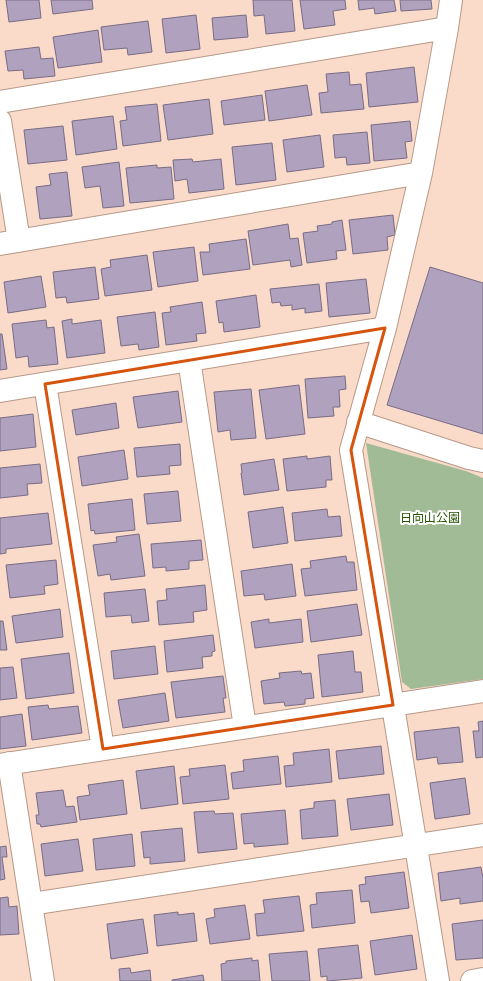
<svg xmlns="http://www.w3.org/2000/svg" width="483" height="981" font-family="'Space Grotesk','Noto Sans JP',sans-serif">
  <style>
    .green { fill: #a2bb97 }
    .building { fill: #b0a2be; stroke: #796c86 }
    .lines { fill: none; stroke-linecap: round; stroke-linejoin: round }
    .minor-casing { stroke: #b79988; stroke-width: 24 }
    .minor { stroke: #fff; stroke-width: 22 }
    .marked { fill: none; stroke: #d6540e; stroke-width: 3; stroke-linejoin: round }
    .labels { text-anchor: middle; stroke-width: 4; stroke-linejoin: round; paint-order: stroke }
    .park-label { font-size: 12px; fill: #245400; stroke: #fff }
  </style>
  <rect width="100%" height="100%" fill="#fadac8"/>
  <!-- green -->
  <path class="green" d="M366,443L466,471L483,478V679L411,689L402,682Z"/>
  <!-- building -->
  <path class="building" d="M6,0H39L41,18L9,22Z
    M51,0H92L93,9L53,14Z
    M253,0H292L295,31L266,34L264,15L254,16Z
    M300,0H345L346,9L333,11L335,25L304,29Z
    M358,0H394L396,11L375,14L374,8L359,10Z
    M400,0H431L432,9L401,11Z
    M196,15L200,49L166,53L162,19Z
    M246,15L248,37L214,40L212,18Z
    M148,21L152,52L128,55L127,48L104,50L101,27Z
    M98,30L102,62L58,68L53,37Z
    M39,47L41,59L53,58L55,76L24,79L23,70L8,71L5,51Z
    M414,67L418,102L369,107L366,73Z
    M349,72L350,85L361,84L364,109L321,113L319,93L328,92L326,74Z
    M307,85L312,115L269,121L265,91Z
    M262,95L265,120L224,125L221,101Z
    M209,99L213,134L168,140L163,105Z
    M157,104L161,141L123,146L120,121L127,120L125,107Z
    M113,116L117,149L76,155L72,121Z
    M410,121L412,141L405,142L407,158L374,161L371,125Z
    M63,126L67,160L28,164L24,130Z
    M367,132L370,163L347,165L346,157L335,158L333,135Z
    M320,135L324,167L287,172L283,140Z
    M272,143L276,180L236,185L232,147Z
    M192,159L193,162L221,159L224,189L189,193L187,179L175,181L173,160Z
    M119,162L124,206L103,208L100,186L85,188L82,167Z
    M157,165V168L171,167L174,199L130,203L126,168Z
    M67,172L72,216L40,219L36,187L51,185L49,174Z
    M393,215L395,235L387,237L388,250L353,254L349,220Z
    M342,220L346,250L336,251L337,259L307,263L303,233L318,231L317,226L332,224V222Z
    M288,224L290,239L298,238L302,265L291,267L290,260L253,265L248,231Z
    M246,239L250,269L203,275L200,252H210L209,244Z
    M194,247L198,281L158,287L153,252Z
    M147,255L152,290L105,296L101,269L111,267L110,260Z
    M95,267L99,299L67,303L66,297L56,298L53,272Z
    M430,267L483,283V434L387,405Z
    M41,276L46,307L8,313L4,282Z
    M366,279L370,313L329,317L326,283Z
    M319,284L322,311L305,313V308L292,310V305L281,306L280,302L272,303L270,289Z
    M256,295L260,327L224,332L223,322L219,323L216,301Z
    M202,302L206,333L196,334L197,341L166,345L162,313L171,312L170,307Z
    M155,312L159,347L139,350L138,344L121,346L117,317Z
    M72,319V324L101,320L105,353L67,358L62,321Z
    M46,320L47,328L54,327L58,364L29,367L28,356L16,358L12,324Z
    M0,334H2L7,369L0,370Z
    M345,376L346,389L339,390L340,407H333L334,416L308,418L305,379Z
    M299,385L305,434L266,439L259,390Z
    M251,389L256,438L231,440L230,430L218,432L214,392Z
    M178,391L182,422L138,428L133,397Z
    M116,403L119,428L76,435L72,410Z
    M33,414L36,447L0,451V418Z
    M180,444L181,465L169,466L170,474L137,477L134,448Z
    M124,450L128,479L82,486L78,457Z
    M307,456V459L330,456L332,480H326V487L287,491L283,459Z
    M274,459L279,490L244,495L241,473H242L241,464Z
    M40,464L42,483L27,484L28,495L0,498V468Z
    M178,491L181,521L147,524L144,494Z
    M132,499L135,530L95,534L94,530L91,531L88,504Z
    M283,507L288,543L253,548L248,512Z
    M327,509L328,517L340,516L342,536L295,541L292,513Z
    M48,513L52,544L6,549V553L0,554V518Z
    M139,534L145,576L111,580L110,574L98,576L93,545L117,542L116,537Z
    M201,540L203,560L189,561V569L166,571V567L153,568L151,544Z
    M346,556L347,562H354L357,590L305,596L301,569L311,568L310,561Z
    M56,560L58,584L44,586L45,594L10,598L6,565Z
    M292,564L296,596L265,600L264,594L244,596L241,571Z
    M205,585L207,610L193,612L194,622L159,625L157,601L167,600L166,589Z
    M145,589L149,621L132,623L131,615L106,617L104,593Z
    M357,604L362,635L311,642L307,611Z
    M60,609L63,637L16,643L12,616Z
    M269,619V623L301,619L303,642L255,648L251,622Z
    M0,621H3L7,650H0Z
    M213,635L215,651L212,652V656L202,657L203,668L167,672L164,641Z
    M155,646L158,674L114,679L111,651Z
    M353,651L355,672H361L363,692L322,697L318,655Z
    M69,653L74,693L26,699L21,659Z
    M13,667L17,698L0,700V668Z
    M301,671L302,674L311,673L314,698L305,699V704L285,706L284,702L264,704L261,681L280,678L279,673Z
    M223,676L226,698H223L225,712L176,718L171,682Z
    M165,693L169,721L123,728L118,700Z
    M48,705L49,709L78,706L82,733L32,740L28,707Z
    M22,714L26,746L0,749V717Z
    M483,721V757L476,758L473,731H479L478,722Z
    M459,727L463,762L438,764L437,757L417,760L414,732Z
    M381,746L384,774L339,779L336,751Z
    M329,749L332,782L286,787L284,766L294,765L293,753Z
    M278,756L281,784L233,789L231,773L244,771L243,760Z
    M225,765L229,799L183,804L180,777L190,776L189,769Z
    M174,766L178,804L141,809L136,771Z
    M465,778L470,814L435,819L430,783Z
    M123,780L127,814L80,820L77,797L90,795L88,785Z
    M63,790L66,807L74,806L77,822L41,827L40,824H37L36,815H39L36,793Z
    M389,794L393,825L351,830L347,799Z
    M335,800L338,836L302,839L300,810L314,808V802Z
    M285,810L288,844L254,847V843L244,844L241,814Z
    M214,811L215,814L233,813L237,849L198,853L194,812Z
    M182,828L185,861L150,864V857L144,858L141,832Z
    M132,834L135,866L96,870L93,839Z
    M78,839L83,871L45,876L41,844Z
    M6,846L7,857H2L5,879L0,880V847Z
    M481,867L483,878V901L460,904V898L441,901L438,873Z
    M404,872L409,908L371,913L369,901L361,902L359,885L366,884L365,877Z
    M352,890L355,923L312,928L310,905L317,904L316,893Z
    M299,896L304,931L257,936L255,914L265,913L263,900Z
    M8,897L9,907L17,906L19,934L0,935V898Z
    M245,905L250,939L210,944L206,919L215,917L214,909Z
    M178,912V915L194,913L197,941L157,946L154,915Z
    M143,919L148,953L111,959L107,924Z
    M483,920V958L456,960L452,924Z
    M412,935L417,969L375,975L370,941Z
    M358,945L362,978L327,981V976L321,977L318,949Z
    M307,951L310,981H272L269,954Z
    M252,958V961L258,960L260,981H222L221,964L226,963V961Z
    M130,968L131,973L150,970L151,981H120L119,969Z
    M203,975L204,981H172V980Z"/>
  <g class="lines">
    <!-- minor casing -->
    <g class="minor-casing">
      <path id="minor" d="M0,102L447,28
        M0,121L19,241
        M0,244L421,173
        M189,360L245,727
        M45,384L103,749
        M0,391L385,328
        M358,422L469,458L483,461
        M9,763L43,981
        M0,765L483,691
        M31,904L483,835
        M438,981L351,450L385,328L421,173L447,28L451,0
        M472,981L483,979"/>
    </g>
    <!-- minor -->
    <use href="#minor" class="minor"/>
  </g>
  <!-- marked area -->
  <path class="marked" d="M385,328L351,450L393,705L103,749L45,384Z"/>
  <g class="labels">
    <!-- park labels -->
    <g class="park-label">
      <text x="430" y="522">日向山公園</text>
    </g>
  </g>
</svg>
